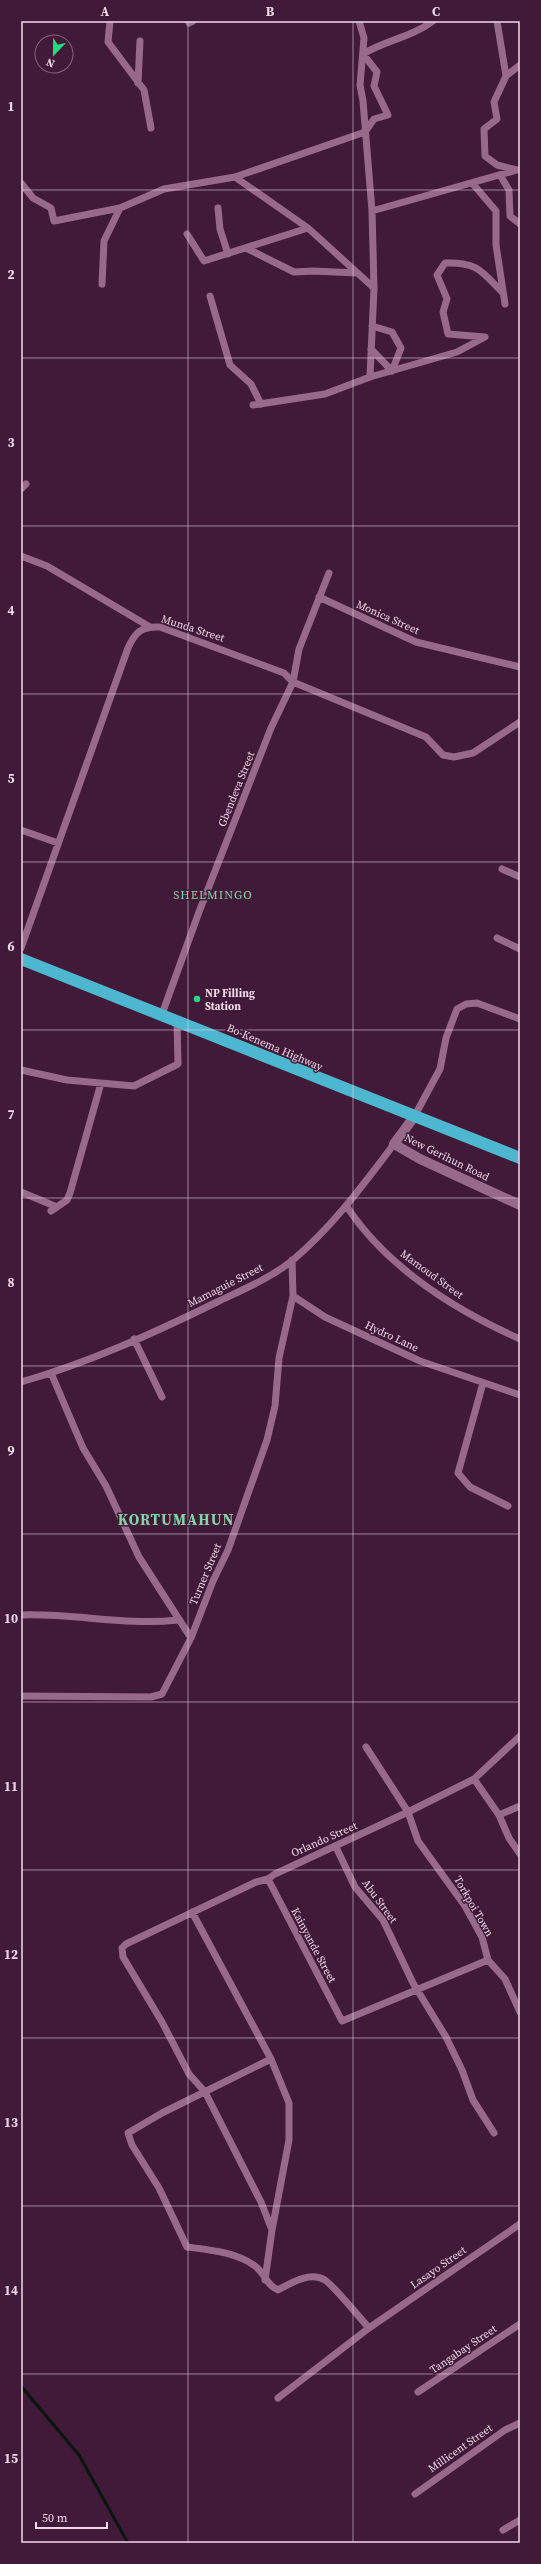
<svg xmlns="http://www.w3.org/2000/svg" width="541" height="2564" font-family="'Source Serif 4',serif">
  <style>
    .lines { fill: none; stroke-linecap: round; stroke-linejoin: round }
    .stream { stroke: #07160d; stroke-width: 3 }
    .street { stroke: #976a8b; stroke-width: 7 }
    .secondary { stroke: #976a8b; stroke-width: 10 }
    .highway { stroke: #4eb7d0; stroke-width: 12 }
    .grid { fill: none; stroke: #f0d7e9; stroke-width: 1; stroke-opacity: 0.55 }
    .poi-dot { fill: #25d886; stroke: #401a38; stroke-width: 1.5 }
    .labels { text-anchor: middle; stroke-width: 3; stroke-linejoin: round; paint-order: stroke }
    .street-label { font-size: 11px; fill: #f0d7e9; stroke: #401a38 }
    .poi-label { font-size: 11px; font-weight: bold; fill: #f0d7e9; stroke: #401a38; text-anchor: start }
    .neighbourhood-label { font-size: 12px; letter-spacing: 1px; fill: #86d2a4; stroke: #401a38 }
    .district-label { font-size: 15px; font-weight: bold; letter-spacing: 1px; fill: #86d2a4; stroke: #401a38 }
    .neatline { fill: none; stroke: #f0d7e9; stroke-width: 1.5 }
    .grid-label { font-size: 13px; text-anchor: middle; font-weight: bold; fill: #f0d7e9 }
  </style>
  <rect width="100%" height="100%" fill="#401a38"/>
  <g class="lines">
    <!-- stream -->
    <path class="stream" d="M21,2386L79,2455L128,2543"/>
    <!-- street -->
    <path class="street" d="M110,21L108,42L144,90L151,128
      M188,21L189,23L193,21
      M359,21L364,38L360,85L363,101L372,211L374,288L370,377
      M497,21L506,76L494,102L497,119L484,129L485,156L497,165L517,170
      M506,76L520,65
      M138,83L140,41
      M500,175L509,190L510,216L520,224
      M235,177L308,228L374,288
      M21,183L33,198L51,208L54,221L120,208
      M473,184L496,211V245L505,304
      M218,208L220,229L228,254
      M372,211L517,170
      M187,234L204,261L308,228
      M246,248L294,272L313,271L357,273
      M102,284L104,241L120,208L164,189L235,177L365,132L374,119L388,115L374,86L377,72L363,54C386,40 412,37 433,21
      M210,296L230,365L251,384L261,404
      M371,349L392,371L401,348L392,332L372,326
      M253,405L325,394L370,377L457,352L485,337L448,334L443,312L447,299L437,275L445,263C478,262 481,271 503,293
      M21,489L26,484
      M21,556L47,566L150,627
      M319,597L416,642L520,667
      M21,830L58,843
      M502,869L520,877
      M497,938L520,949
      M21,948L128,648C135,632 142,626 160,627L284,673L293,682L426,737L443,755L454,757L473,753L520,722
      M162,1014L199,912L271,728L293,682L299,649L329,573
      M21,1070L67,1080L134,1086L178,1064L177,1021
      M414,1117L440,1069L446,1038L457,1009L466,1004L477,1003L520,1019
      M21,1192L57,1207
      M347,1207C387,1267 455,1310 520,1339
      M51,1211L67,1200L70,1193L101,1083
      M292,1260L293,1296L325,1317L420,1361L520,1395
      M134,1339L162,1397
      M51,1373L83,1448L106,1486L139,1557L191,1638
      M21,1382C88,1363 154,1333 217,1302C242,1290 271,1278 293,1260C333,1226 363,1185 394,1144
      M483,1383L458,1473L470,1487L508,1506
      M21,1615C74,1613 125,1626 178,1620
      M21,1696L151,1697L162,1694L191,1638L213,1581L228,1550L267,1440L275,1406L279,1358L293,1296
      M366,1747L408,1812L418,1841L465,1906L482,1937L488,1960L505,1979L520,2012
      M474,1779L499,1815
      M520,1806L499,1815L509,1838L520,1854
      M336,1847L355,1887L383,1920L413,1983L446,2037L462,2070L473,2100L494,2133
      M268,1879L342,2021L488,1960
      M192,1912L271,2059L289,2103V2140L272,2230
      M271,2059L162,2113L128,2133L132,2145L159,2188L187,2247C210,2250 236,2252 255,2266C265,2273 266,2285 278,2290C291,2283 310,2271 325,2280C335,2287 359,2317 369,2328L278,2398
      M265,2280L272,2230L261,2202L205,2092L189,2074L162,2022L123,1957L122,1948L126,1944L256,1882L268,1879L275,1874L408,1812L474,1779L520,1736
      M369,2328L520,2224
      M418,2392L520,2324
      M415,2494L505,2430L520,2423
      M503,2530L520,2520"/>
    <!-- secondary -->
    <path class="secondary" d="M414,1117L394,1144L420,1159L520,1205"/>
    <!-- highway -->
    <path class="highway" d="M21,959L520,1158"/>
  </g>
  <!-- grid -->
  <path class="grid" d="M188,21V2543M353,21V2543M21,190H520M21,358H520M21,526H520M21,694H520M21,862H520M21,1030H520M21,1198H520M21,1366H520M21,1534H520M21,1702H520M21,1870H520M21,2038H520M21,2206H520M21,2374H520"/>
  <!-- markers -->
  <circle class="poi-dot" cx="197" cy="999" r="4"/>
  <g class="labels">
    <!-- street labels -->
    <g class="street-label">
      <text transform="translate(388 617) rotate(24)" y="4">Monica Street</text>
      <text transform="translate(193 628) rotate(18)" y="4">Munda Street</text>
      <text transform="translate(236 789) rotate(-68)" y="4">Gbendeva Street</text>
      <text transform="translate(275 1047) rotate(23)" y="4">Bo-Kenema Highway</text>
      <text transform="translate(447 1157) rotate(26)" y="4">New Gerihun Road</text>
      <text transform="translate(432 1274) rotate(36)" y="4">Mamoud Street</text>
      <text transform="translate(225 1285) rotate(-27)" y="4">Mamaguie Street</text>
      <text transform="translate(392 1336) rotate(25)" y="4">Hydro Lane</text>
      <text transform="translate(205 1574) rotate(-67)" y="4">Turner Street</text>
      <text transform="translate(324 1839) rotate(-24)" y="4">Orlando Street</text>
      <text transform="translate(380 1901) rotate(54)" y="4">Abu Street</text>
      <text transform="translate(474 1906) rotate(60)" y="4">Torkpoi Town</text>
      <text transform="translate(314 1945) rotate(62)" y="4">Kainyande Street</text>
      <text transform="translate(438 2267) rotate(-35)" y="4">Lasayo Street</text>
      <text transform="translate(463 2349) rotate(-34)" y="4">Tangabay Street</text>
      <text transform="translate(460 2448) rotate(-35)" y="4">Millicent Street</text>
    </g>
    <!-- poi labels -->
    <g class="poi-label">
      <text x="205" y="997">NP Filling<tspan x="205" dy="13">Station</tspan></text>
    </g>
    <!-- neighbourhood labels -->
    <g class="neighbourhood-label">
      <text x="213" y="899">SHELMINGO</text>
    </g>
    <!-- district labels -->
    <g class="district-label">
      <text x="176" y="1525">KORTUMAHUN</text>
    </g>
  </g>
  <!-- border -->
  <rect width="541" height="2564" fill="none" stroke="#401a38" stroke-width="44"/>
  <!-- north arrow -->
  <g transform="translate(54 54) rotate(202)"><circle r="19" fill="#401a38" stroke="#86667f"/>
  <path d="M0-3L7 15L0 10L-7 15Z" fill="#25d886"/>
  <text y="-6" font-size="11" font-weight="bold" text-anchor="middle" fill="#f0d7e9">N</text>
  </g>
  <!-- scale -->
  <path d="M36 2522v6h71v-6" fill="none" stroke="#f0d7e9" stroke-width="2"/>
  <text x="42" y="2522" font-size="12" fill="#f0d7e9" stroke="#401a38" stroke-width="3" paint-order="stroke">50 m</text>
  <rect x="22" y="22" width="497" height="2520" class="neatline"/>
  <g class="grid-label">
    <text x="105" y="16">A</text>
    <text x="270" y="16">B</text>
    <text x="436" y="16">C</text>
    <text x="11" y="111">1</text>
    <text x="11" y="279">2</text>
    <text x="11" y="447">3</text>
    <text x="11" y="615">4</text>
    <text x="11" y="783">5</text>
    <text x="11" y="951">6</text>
    <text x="11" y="1119">7</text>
    <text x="11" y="1287">8</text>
    <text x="11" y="1455">9</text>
    <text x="11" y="1623">10</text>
    <text x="11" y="1791">11</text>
    <text x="11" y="1959">12</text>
    <text x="11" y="2127">13</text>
    <text x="11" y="2295">14</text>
    <text x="11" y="2463">15</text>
  </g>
</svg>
